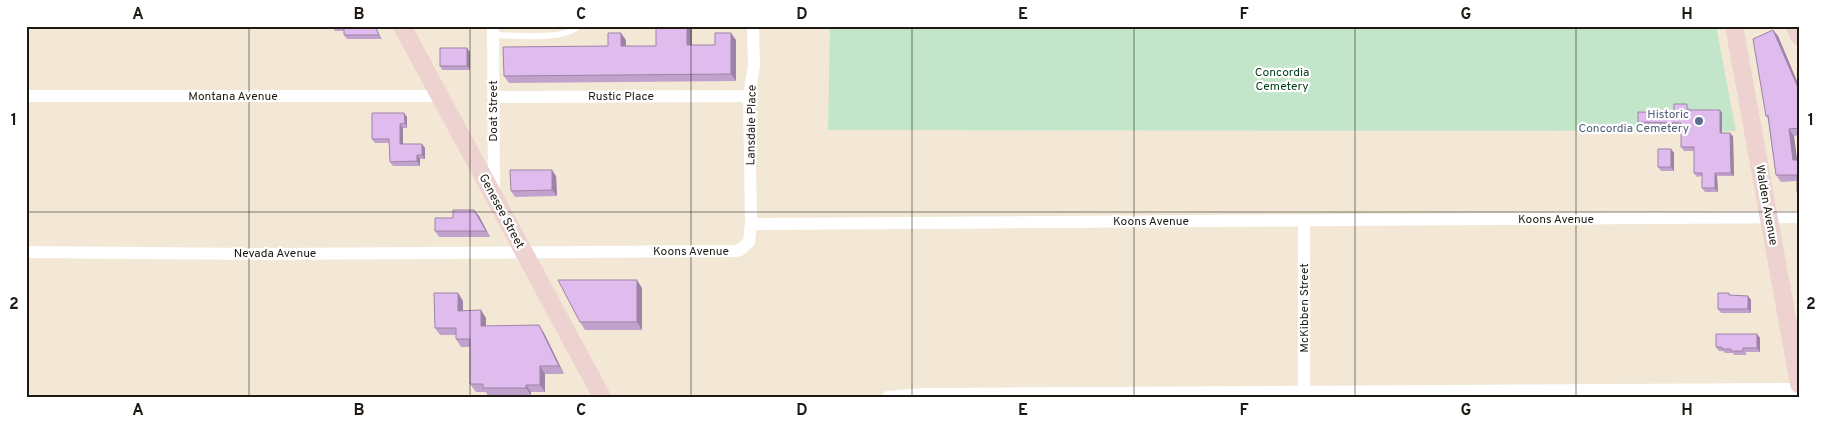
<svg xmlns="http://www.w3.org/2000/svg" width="1825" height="423" font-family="Overpass,sans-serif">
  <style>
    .green { fill: #c3e6ca }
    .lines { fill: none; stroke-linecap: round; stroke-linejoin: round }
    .lane { stroke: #fff; stroke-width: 6 }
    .street { stroke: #fff; stroke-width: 12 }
    .secondary { stroke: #eed2cf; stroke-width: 18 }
    .wall { fill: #c1a2cd }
    .shaded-wall { fill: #9d84a7 }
    .building { fill: #e0bcee; stroke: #9d84a7 }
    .grid { fill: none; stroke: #1e1a13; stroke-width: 1; stroke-opacity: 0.55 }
    .service-dot { fill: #5c6f8a; stroke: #fff; stroke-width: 2 }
    .labels { text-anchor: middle; stroke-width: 4.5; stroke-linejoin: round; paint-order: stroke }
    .park-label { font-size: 12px; fill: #003e19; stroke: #fff }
    .street-label { font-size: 12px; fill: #1e1a13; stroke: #fff }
    .service-label { font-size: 12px; fill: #4e5e75; stroke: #fff; text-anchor: end }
    .neatline { fill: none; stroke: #1e1a13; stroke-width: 2 }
    .grid-label { font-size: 16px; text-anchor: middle; font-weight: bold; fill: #1e1a13 }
  </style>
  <rect width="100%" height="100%" fill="#f2e8d5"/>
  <!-- green -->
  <path class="green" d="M830,26H1716L1736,131L828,130Z"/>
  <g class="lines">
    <!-- lane -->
    <path class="lane" d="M493,35C511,35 566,41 578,26"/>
    <!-- street -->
    <path class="street" d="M493,26L494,193
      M26,96H440
      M493,97L749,96
      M1304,220V397
      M751,224L749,96L754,66L753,26
      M26,252L266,254L735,251L740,250L749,242L751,224L1799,217
      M888,397L924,394L1799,389"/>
    <!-- secondary -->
    <path class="secondary" d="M402,26L602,397
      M1734,26L1799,384
      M1795,26L1799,36"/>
  </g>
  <!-- wall -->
  <path class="wall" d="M332,26H375L382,39H347L344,35V31H335Z
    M656,26H692V45H715L736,40V81L509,83L504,76L626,40V46H656Z
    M1773,30L1778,36L1799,86V135L1794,136L1797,160H1799V194L1797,192V181L1781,182L1776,175L1768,119L1766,116Z
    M467,48L470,52V70H442L440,66Z
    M1690,108V110H1720L1722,113V133L1733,136L1734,176H1717L1718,192H1705L1702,188V176L1697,177L1694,173V151H1684L1681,147V127L1640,126L1638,122L1674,113Z
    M404,113L407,117V128H403V144H422L425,148V159H420V166H393L390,162V143H375L372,139Z
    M1671,149L1674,153V171H1661L1658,167Z
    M556,176L557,196L515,197L511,191Z
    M474,210L479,216L490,237H439L435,231L453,218Z
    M642,288V330H585L580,322Z
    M458,293L463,301V310L486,318V326L544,333L564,374H545V392H531V395L488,396L486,392H476L470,384V347H461L456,339V335H440L435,328Z
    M1729,293L1730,295L1748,296L1751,300V313H1721L1718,309Z
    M1757,334L1760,338V352H1746V355H1734L1733,353H1725L1723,351H1719L1716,347Z"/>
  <!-- shaded-wall -->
  <path class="shaded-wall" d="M687,26H692V52L687,45Z
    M1773,30L1778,36L1799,86V90Z
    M621,33L626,40V53L621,46Z
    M731,33L736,40V81L731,74Z
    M467,48L470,52V70L467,66Z
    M1720,110L1722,113V136L1720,133Z
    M404,113L407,117V128L405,123Z
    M400,124L403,128V149L400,144Z
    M1789,129L1794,136L1798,167L1793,160Z
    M1730,133L1733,136L1734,176L1731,173Z
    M422,144L425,148V159L422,155Z
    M1671,149L1674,153V171L1671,167Z
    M417,155L420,159V166L417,161Z
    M552,170L556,176L557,196L552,190Z
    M1715,173L1717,176L1718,192L1715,188Z
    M474,210L479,216L490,237L486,231Z
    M637,280L642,288V330L637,322Z
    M458,293L463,301V318L458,311Z
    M1748,296L1751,300V313L1748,309Z
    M481,310L486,318V334L481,326Z
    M539,325L544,333L564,374L559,366Z
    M1757,334L1760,338V352L1757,348Z
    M540,366L545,374V392L540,385Z
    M526,385L531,392V395L526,388Z"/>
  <!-- building -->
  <path class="building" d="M332,26H375L379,35H344V27H332Z
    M656,26H687V45H715V33H731V74L504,76L503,47L608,46V33H621V46H656Z
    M1773,30L1799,90V128L1789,129L1793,160H1799V192H1797V175H1776L1768,115L1766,116L1753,39Z
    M440,48H467V66H440Z
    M1674,104H1687V110H1720V133H1730L1731,173H1715V188H1702V173H1694V147H1681V123L1638,122V112L1674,113Z
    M372,113H404L405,123L400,124V144H422V155H417V161L390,162L389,139H372Z
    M1658,149H1671V167H1658Z
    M510,170H552V190L511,191Z
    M453,210H474L486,231H435V218H453Z
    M558,280H637V322H580Z
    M434,293H458V311L481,310V326L539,325L559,366H540V385H526V388H483V384H470V339H456V328H435Z
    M1718,293H1729V295L1748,296V309H1718Z
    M1716,334H1757V348H1743V351H1731V349H1722V347H1716Z"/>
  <!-- grid -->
  <path class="grid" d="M249,26V397M470,26V397M691,26V397M912,26V397M1134,26V397M1355,26V397M1576,26V397M26,212H1799"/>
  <!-- markers -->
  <circle class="service-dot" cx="1699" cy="121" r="5"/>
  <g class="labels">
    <!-- park labels -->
    <g class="park-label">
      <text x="1282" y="76">Concordia<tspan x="1282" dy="14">Cemetery</tspan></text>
    </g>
    <!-- street labels -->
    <g class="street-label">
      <text x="233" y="100">Montana Avenue</text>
      <text x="621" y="100">Rustic Place</text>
      <text transform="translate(493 111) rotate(-90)" y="4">Doat Street</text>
      <text transform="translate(751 125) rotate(-89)" y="4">Lansdale Place</text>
      <text transform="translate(1767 205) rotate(80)" y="4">Walden Avenue</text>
      <text transform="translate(502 211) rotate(62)" y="4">Genesee Street</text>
      <text x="1556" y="223">Koons Avenue</text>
      <text x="1151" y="225">Koons Avenue</text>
      <text x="691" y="255">Koons Avenue</text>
      <text x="275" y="257">Nevada Avenue</text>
      <text transform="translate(1304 308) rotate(-90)" y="4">McKibben Street</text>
    </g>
    <!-- service labels -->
    <g class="service-label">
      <text x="1689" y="118">Historic<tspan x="1689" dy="14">Concordia Cemetery</tspan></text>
    </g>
  </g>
  <!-- border -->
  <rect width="1825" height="423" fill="none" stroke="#ffffff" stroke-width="55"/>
  <rect x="28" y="28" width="1770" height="368" class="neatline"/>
  <g class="grid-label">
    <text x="138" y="19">A</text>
    <text x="359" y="19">B</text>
    <text x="581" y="19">C</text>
    <text x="802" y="19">D</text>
    <text x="1023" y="19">E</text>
    <text x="1244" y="19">F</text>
    <text x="1466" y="19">G</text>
    <text x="1687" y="19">H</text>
    <text x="14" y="125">1</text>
    <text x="1811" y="125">1</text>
    <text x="14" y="309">2</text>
    <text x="1811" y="309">2</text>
    <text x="138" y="415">A</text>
    <text x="359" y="415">B</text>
    <text x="581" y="415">C</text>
    <text x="802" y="415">D</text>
    <text x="1023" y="415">E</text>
    <text x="1244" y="415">F</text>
    <text x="1466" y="415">G</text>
    <text x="1687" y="415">H</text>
  </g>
</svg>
